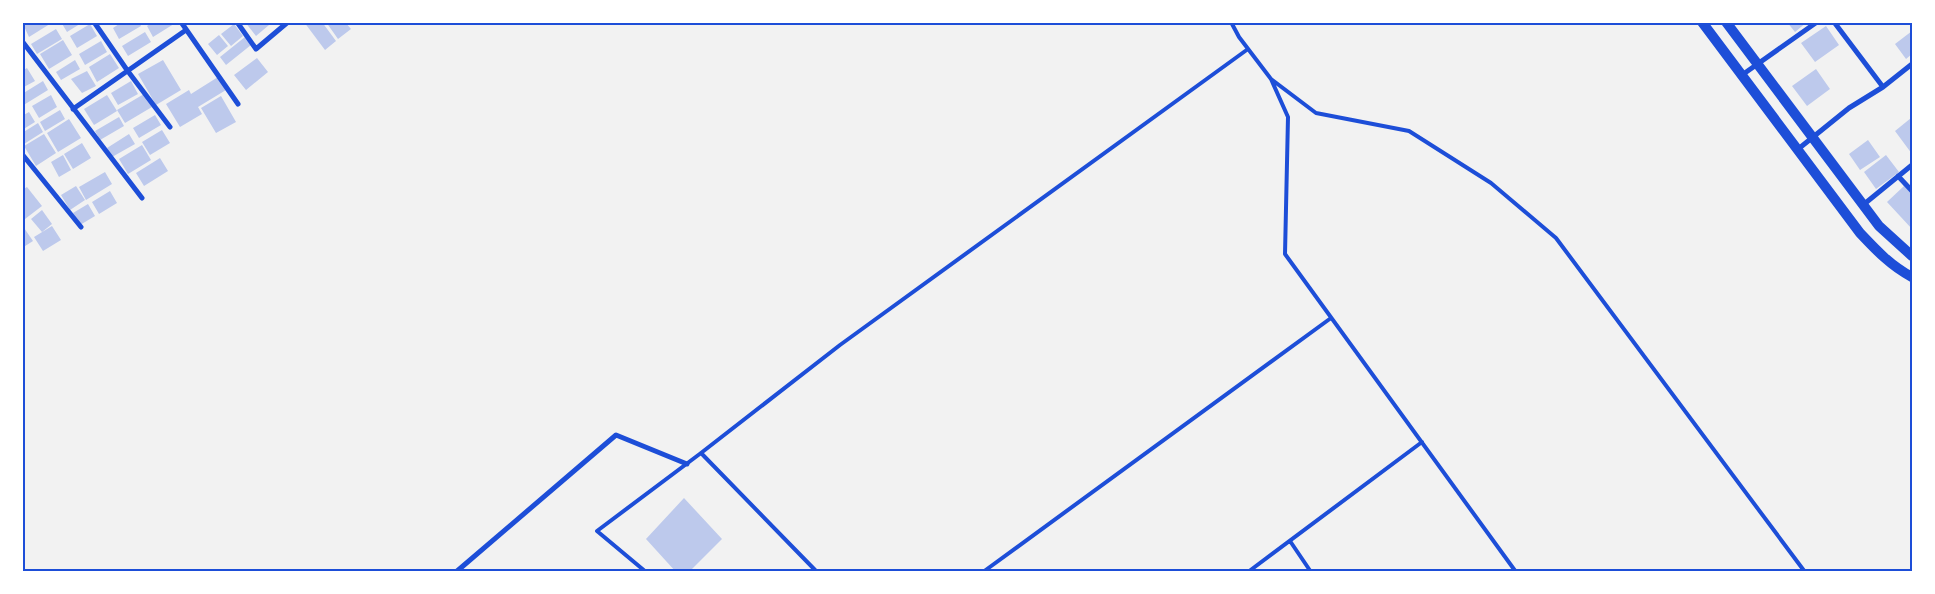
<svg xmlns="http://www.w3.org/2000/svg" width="1935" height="594" font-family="Arial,sans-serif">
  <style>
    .building { fill: #bdc9ec }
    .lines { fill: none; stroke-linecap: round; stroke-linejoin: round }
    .service { stroke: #1d4ed8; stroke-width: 4 }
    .minor { stroke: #1d4ed8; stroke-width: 5 }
    .secondary { stroke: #1d4ed8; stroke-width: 10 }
    .neatline { fill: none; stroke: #1d4ed8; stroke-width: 2 }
  </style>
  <rect width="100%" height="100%" fill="#f2f2f2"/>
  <!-- building -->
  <path class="building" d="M22,22H53L29,37Z
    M61,22H83L67,32Z
    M122,22H139L141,26L119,39L113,28Z
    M153,22H177L153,37L147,26Z
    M245,22H267L269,25L256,36Z
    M304,22H322L336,41L325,50Z
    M326,22H345L351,29L338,39Z
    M1787,22H1807L1795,32Z
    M90,24L97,36L77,48L70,36Z
    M234,24L243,36L231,46L221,34Z
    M1826,26L1839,45L1815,62L1801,43Z
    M56,29L62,39L37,54L31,44Z
    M1912,31V54L1906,59L1895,44Z
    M145,32L151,42L128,56L122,46Z
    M219,35L228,46L217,55L208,44Z
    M245,37L251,45L226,65L220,57Z
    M63,40L72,55L49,69L40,54Z
    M101,41L107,52L85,65L79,54Z
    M110,54L119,68L97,82L89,67Z
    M257,58L268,72L246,90L234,75Z
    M75,60L80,69L61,80L56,72Z
    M163,60L181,90L156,105L138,74Z
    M27,68L35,81L22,88V71Z
    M1816,69L1830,89L1807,106L1792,86Z
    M87,71L96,86L82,93L71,79Z
    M218,77L226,90L198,107L202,114L180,127L166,104L189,90L191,94Z
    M43,81L48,90L22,106V94Z
    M131,81L138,94L118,105L111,93Z
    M144,94L152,107L125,123L117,110Z
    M51,95L57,107L39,118L32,106Z
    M107,95L117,111L94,125L84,109Z
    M221,96L236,122L216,133L201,108Z
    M60,110L65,119L45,131L40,122Z
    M29,112L35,122L22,130V116Z
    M155,115L161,125L139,138L133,128Z
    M119,117L124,126L100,140L95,131Z
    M1911,118L1912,121V154L1895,131Z
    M69,119L81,138L58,152L47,133Z
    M38,123L43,132L24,144L22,133Z
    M162,130L170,143L150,155L142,142Z
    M44,134L56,153L36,166L24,146Z
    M129,134L135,144L112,157L107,148Z
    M1868,140L1880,157L1860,170L1849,154Z
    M82,143L91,158L73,169L64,154Z
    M142,145L151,160L128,174L119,159Z
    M63,155L71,170L59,177L51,162Z
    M1886,155L1899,172L1876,189L1864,172Z
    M160,158L168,171L144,186L136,173Z
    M105,172L112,184L86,200L79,187Z
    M76,186L85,200L70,210L61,195Z
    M1904,186L1912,194V229L1887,202Z
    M27,187L42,206L25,219L22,215V190Z
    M110,191L117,203L99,214L92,202Z
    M88,204L95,216L80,225L73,213Z
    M42,210L52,224L42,232L31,219Z
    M22,225L33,241L22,248Z
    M52,226L61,240L43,251L34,237Z
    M684,498L722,539L689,572H676L646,539Z"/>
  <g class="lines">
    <!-- service -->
    <path class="service" d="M1231,22L1239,37L1271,79L1288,117L1285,254L1516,572
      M1271,79L1316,113L1409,131L1491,183L1556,238L1805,572
      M1290,541L1311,572
      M646,572L597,531L701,453
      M817,572L701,453L840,345L1248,49
      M983,572L1331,318
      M1248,572L1422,442"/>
    <!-- minor -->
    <path class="minor" d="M94,22L127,70L170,127
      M181,22L238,104
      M237,22L256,49L288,22
      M1834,22L1883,87
      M22,41L142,198
      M1742,75L1817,22
      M73,109L186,30
      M1797,150L1849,108L1883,87L1912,64
      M22,154L81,227
      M1898,176L1912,191
      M1863,205L1912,165
      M456,572L616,435L687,464"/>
    <!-- secondary -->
    <path class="secondary" d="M1702,22L1860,233C1876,250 1891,266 1912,277
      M1726,22L1879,226L1912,256"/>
  </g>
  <!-- border -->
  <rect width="1935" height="594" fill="none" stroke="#ffffff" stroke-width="48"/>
  <rect x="24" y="24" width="1887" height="546" class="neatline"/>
</svg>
